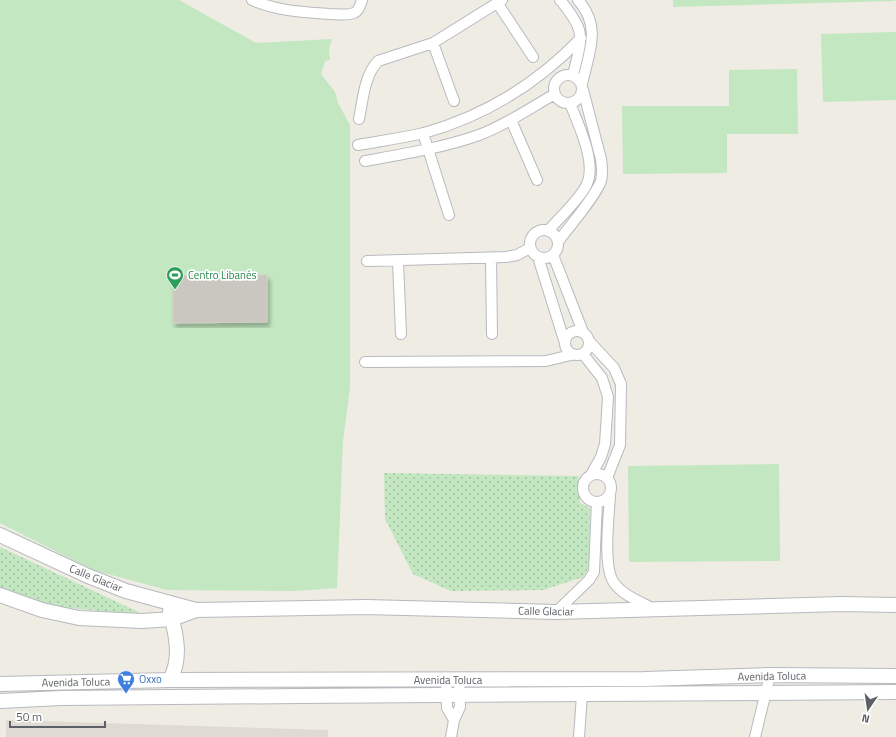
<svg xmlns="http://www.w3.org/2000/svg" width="896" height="737" font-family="'Titillium Web',sans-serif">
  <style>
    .education { fill: #dfdbd2 }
    .grass { fill: #c3e7c0 }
    .park { fill: url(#park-dots) }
    .building { fill: #cac7c1; stroke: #d4cdc2; filter: url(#shadow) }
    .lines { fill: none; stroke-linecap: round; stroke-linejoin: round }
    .street-casing { stroke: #b7babe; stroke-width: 12 }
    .secondary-casing { stroke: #b6b9be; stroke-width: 16 }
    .street { stroke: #fff; stroke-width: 10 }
    .secondary { stroke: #fff; stroke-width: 14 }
    .labels { text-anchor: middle; stroke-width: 3.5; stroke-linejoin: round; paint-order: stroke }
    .leisure-label { font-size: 11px; fill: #27864d; stroke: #fff; text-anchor: start }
    .street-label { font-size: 11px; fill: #5c6165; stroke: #fff }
    .shop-label { font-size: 11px; fill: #366cbe; stroke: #fff; text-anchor: start }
  </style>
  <defs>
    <pattern id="park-dots" width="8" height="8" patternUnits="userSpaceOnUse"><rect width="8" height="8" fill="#c3e7c0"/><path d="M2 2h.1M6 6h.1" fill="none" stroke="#a2bfa0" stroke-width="1.8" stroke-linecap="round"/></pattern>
    <filter id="shadow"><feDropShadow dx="2.5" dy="4.5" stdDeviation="2" flood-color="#0004"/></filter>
  </defs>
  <rect width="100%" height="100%" fill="#efece4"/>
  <!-- education -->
  <path class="education" d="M6,720L328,730V737H6Z"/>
  <!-- grass -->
  <path class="grass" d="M0,0H179L256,43L332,39L329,49L330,60L325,61L321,74L335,92L338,103L350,125V388L343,441L337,588L296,591L167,590L93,570L0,523Z
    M673,0H895V1L673,7Z
    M896,32V100L823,102L821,34Z
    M797,69L798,134H727V173L623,174L622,106H729V70Z
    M779,464L780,561L629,562L628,466Z"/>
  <!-- park -->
  <path class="park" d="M384,473L578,476L580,503L590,508L589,567L583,577L543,590L451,591L413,574L385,519Z
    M0,547L145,615L47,606L0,587Z"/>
  <!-- building -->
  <path class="building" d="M267,275V322L173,323V276Z"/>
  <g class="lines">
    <!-- street casing -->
    <g class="street-casing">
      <path id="street" d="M252,0C277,11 302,12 329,14C337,14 346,16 354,13C359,11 360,5 362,0
        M560,0C587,32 582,37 573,75
        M578,0C602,27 589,52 582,84
        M498,4L533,57
        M433,43L454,101
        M554 89a14 14 0 1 1 28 0a14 14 0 1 1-28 0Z
        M359,119C363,100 364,76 378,61L433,43L502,0
        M511,120L537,180
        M423,133L449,215
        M358,145C380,141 402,138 424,133C484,116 538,83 581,38
        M365,161C404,154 442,148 479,135C506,125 530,108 555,94
        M530 244a14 14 0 1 1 28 0a14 14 0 1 1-28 0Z
        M548,231C560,217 578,201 586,186C598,163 578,125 570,103
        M558,242C570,225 594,199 601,181C603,174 602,167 601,159L583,90
        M553,255L583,332
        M538,257L564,340
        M491,258L492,334
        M367,261L506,257L517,255L530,248
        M398,261L401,334
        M565 343a12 12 0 1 1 24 0a12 12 0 1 1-24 0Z
        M589,341L614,368L621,384L620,445L607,478
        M583,354L602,378L608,397L605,444L601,457L591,475
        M365,362L546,361L571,355
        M583 488a14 14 0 1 1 28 0a14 14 0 1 1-28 0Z
        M610,496C609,516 602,570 615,584C624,596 641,602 654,609
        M556,612L589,580L594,572L597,502
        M446,680L447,708L454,720
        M451,737L454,720L460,707L459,680
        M579,737L582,695
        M755,737L770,675"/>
    </g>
    <!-- secondary casing -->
    <g class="secondary-casing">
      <path id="secondary" d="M0,535L88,576L126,591L196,610L366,607L556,612L842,604L896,605
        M0,595L42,610L79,618L142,621L172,619L196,610
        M170,680C182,658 176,634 170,611
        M0,684L170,680L645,679L770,675L896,676
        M0,701L61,698L299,696L896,692"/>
    </g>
    <!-- street -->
    <use href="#street" class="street"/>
    <!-- secondary -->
    <use href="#secondary" class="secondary"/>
  </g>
  <!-- icons -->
  <defs>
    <g id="stadium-pin" transform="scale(0.9)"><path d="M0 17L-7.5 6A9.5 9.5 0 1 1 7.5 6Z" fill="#2e9e5b" stroke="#fff"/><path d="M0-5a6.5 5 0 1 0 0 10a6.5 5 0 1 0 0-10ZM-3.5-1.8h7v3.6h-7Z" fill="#fff"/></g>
    <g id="supermarket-pin" transform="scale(0.9)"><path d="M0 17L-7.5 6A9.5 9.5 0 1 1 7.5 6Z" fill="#3f7fe0" stroke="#fff"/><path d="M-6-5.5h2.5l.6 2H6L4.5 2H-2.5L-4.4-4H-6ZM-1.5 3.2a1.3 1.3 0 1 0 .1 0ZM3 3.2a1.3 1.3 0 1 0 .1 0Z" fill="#fff"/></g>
  </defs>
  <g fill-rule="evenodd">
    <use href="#stadium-pin" x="175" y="275"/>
    <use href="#supermarket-pin" x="126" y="679"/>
  </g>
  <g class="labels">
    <!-- leisure labels -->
    <g class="leisure-label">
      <text x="188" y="279">Centro Libanés</text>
    </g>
    <!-- street labels -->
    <g class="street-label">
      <text transform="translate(96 578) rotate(22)" y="4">Calle Glaciar</text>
      <text transform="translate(546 611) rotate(1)" y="4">Calle Glaciar</text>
      <text transform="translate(772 676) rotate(-1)" y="4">Avenida Toluca</text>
      <text x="448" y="684">Avenida Toluca</text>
      <text transform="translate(76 682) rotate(-1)" y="4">Avenida Toluca</text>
    </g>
    <!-- shop labels -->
    <g class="shop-label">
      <text x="139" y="683">Oxxo</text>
    </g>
  </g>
  <!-- north arrow -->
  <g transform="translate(868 709) rotate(193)" stroke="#ffffff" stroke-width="3" paint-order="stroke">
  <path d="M0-3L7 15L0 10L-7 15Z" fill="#5c6165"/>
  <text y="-6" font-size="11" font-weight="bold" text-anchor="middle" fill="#5c6165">N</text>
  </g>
  <!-- scale -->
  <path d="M10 721v6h95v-6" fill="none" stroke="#5c6165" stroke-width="2"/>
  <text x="16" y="721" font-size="12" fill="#5c6165" stroke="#ffffff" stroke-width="3" paint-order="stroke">50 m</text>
</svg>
